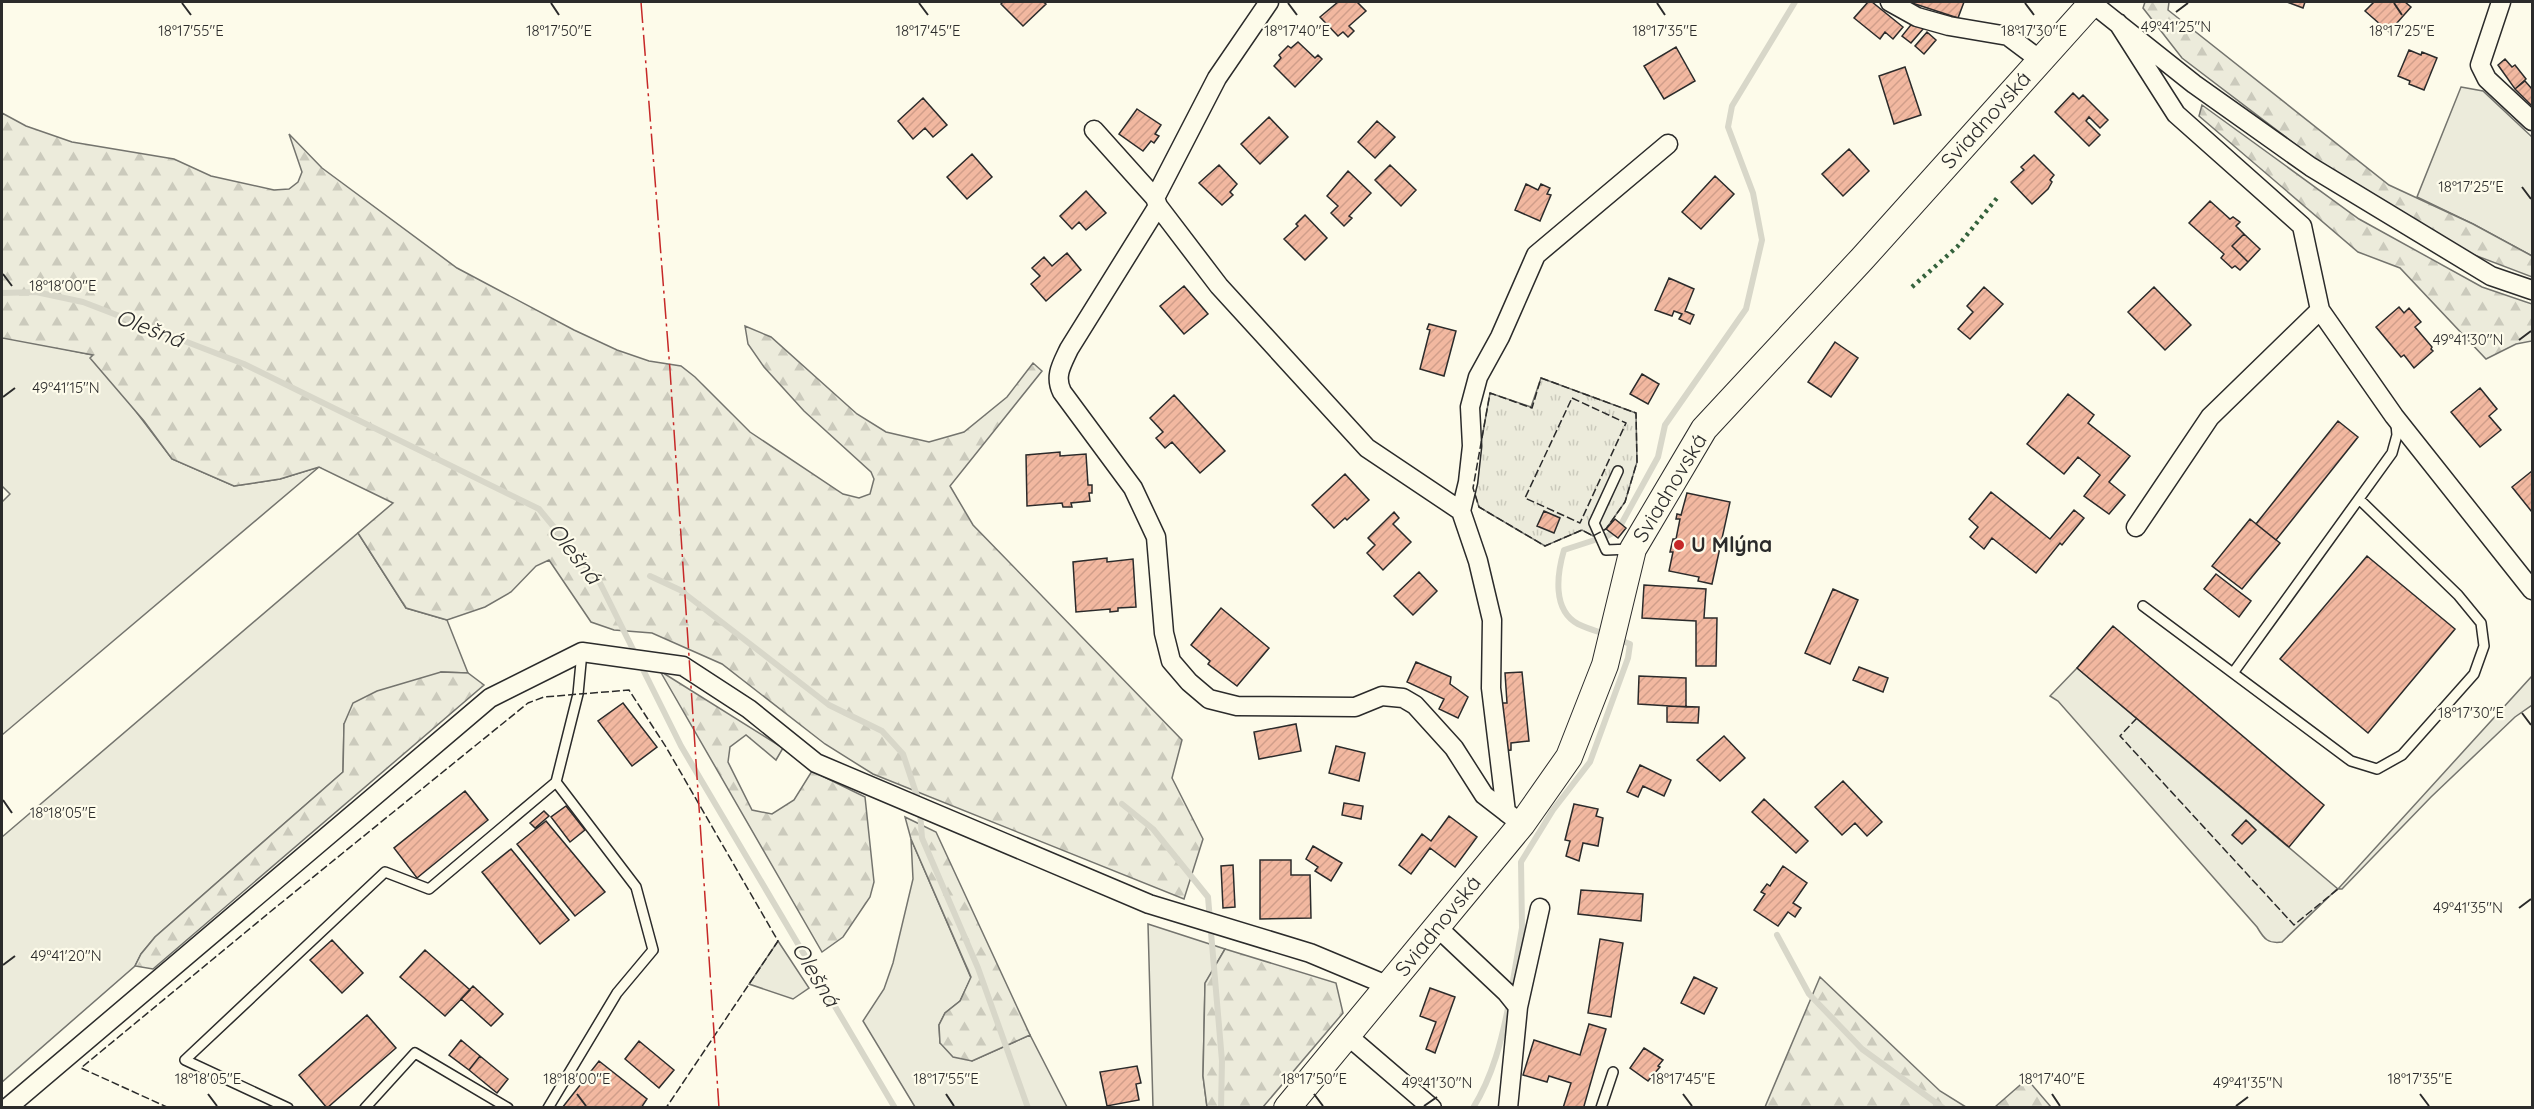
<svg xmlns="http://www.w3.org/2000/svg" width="2534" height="1109" font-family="Quicksand,sans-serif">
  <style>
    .grass { fill: #ecebdb; stroke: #74746e; stroke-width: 1.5 }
    .forest { fill: url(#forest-firs); stroke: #74746e; stroke-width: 1.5 }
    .park { fill: url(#park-tufts); stroke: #74746e; stroke-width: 1.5 }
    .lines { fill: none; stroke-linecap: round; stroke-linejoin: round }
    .stream { stroke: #d8d7c9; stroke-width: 6 }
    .building { fill: url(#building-hatch); stroke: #2b2b2b; stroke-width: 1.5 }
    .lane-casing { stroke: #2b2b2b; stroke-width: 12 }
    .street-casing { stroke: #2b2b2b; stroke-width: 21 }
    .secondary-casing { stroke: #2b2b2b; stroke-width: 28 }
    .lane { stroke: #fdfbea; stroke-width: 9 }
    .street { stroke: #fdfbea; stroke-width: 18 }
    .secondary { stroke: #fdfbea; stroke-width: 26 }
    .hedge { stroke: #34623c; stroke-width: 4.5; stroke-dasharray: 3 4.5; stroke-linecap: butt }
    .fence { stroke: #2b2b2b; stroke-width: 1.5; stroke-dasharray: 8 3; stroke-linecap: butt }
    .power { stroke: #c62828; stroke-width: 1.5; stroke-dasharray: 21 4.5 3 4.5; stroke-linecap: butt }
    .ticks { fill: none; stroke: #2b2b2b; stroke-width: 2 }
    .poi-dot { fill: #c62828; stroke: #fdfbea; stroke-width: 2 }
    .labels { text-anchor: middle; stroke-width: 4.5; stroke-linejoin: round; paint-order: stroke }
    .street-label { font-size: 21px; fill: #2b2b2b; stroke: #fdfbea }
    .poi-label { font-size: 21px; font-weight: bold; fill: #2b2b2b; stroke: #fdfbea; text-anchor: start }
    .water-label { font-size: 22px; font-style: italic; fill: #2b2b2b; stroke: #fdfbea }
    .ticks-label { font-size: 15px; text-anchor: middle; fill: #2b2b2b; stroke: #fdfbea; stroke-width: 4.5; stroke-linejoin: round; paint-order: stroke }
  </style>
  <defs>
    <pattern id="forest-firs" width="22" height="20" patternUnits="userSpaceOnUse" patternTransform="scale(1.5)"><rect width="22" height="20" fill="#ecebdb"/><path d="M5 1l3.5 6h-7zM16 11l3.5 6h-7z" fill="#cbcabc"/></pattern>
    <pattern id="park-tufts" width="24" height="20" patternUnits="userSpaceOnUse" patternTransform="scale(1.5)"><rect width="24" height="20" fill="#ecebdb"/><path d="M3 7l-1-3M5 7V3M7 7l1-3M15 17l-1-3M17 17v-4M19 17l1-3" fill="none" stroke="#cbcabc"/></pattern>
    <pattern id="building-hatch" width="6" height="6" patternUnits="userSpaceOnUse" patternTransform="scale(1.5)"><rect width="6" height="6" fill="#f2b8a0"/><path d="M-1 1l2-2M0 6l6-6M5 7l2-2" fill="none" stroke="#d09e8a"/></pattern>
  </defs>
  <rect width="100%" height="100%" fill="#fdfbea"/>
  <!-- grass -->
  <path class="grass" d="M2461,87L2483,91L2532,137V256L2473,224L2417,197Z
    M6,337L93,355L172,459L234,486L280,479L319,467L2,735V502L10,494L2,486V338Z
    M358,533L406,608L447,620L468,673L441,672L344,724L343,772L155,937L141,954L135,966L2,1082V837Z
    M2077,668L2338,889L2532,676V705L2515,717L2431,797L2342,889H2337L2282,942C2268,944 2264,939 2257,927L2058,701L2050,696Z
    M911,839L971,978L960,1001L945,1013L939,1025L940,1043L972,1061L1030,1035L1067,1107H915L863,1021L884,989L893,963L913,879Z
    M1148,924L1225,949L1205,984L1203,1076L1207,1107H1153Z
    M778,941L809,988L793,999L749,984Z"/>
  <!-- forest -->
  <path class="forest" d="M2145,2H2169L2168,10L2389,185L2473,224L2532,256V277L2456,248L2316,160L2182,58L2143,8Z
    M2202,105L2359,219L2482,287L2532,304V341L2516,344L2486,359L2400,268L2358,252L2199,116Z
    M2,113L26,126L72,142L174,159L211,176L274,190L289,189L298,182L302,172L289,134L322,168L457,268L574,330L617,350L649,361L681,366L695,377L750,432L843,494L859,498L870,494L874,479L871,472L804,411L764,367L748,344L745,326L771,337L857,414L886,432L929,442L964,432L1007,397L1033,363L1042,371L950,486L973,525L1182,740L1172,778L1203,839L1184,899L873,774L825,744L722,664L652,633L614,630L591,622L549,560L536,566L511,592L485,607L447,620L406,608L358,533L393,503L319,467L280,479L234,486L172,459L144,421L90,358L93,355L2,338Z
    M660,671L783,748L776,760L746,735L730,747L728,762L752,810L772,814L794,800L812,771L865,797L874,882L870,897L843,937L822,952Z
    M441,672L468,673L484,685L153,969L135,966L141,954L155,937L343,772L344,724L353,703L377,691Z
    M905,817L936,832L1030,1035L972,1061L953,1057L940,1043L939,1025L945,1013L960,1001L971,977L911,839Z
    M1225,949L1336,983L1343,1013L1263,1107H1207L1203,1076L1205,983Z
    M1820,977L1940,1091L1966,1107H1765Z
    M2027,1079L2051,1107H1995Z"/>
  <!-- park -->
  <path class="park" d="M1541,378L1636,413L1637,462L1625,502L1606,529L1593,536L1582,530L1545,546L1479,507L1473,488L1490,393L1531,407Z"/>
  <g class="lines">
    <!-- stream -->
    <path class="stream" d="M2,293L36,292L83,302L244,364L539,509L600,583L681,746L895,1108
      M650,576L680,590L829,705L882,731L903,754L919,802
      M1605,634C1596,631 1586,628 1578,624C1552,610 1557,574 1564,550L1607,536L1618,530L1658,457L1665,425L1746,309L1762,240L1753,193L1728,127L1732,106L1795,2
      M1122,804L1153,829L1208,897L1222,1061L1221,1108
      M920,812L922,838L978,968L1028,1108
      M1777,935L1809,994L1862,1049L1943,1108
      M1511,992L1522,928L1521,862L1553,810L1590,762L1628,658L1630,644L1617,639
      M1473,1108C1493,1076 1502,1039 1509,1003"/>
  </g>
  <!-- building -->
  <path class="building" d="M1003,2H1043L1046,4L1023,26L1001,4Z
    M1338,2H1357L1366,11L1349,26L1354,31L1348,37L1343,32L1338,36L1320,17Z
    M1868,2H1872L1903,27L1893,39L1885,32L1880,39L1854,18Z
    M1909,2H1964L1958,18Z
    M2287,2H2305L2303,8Z
    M2374,2H2405L2411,7L2389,32L2365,11Z
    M1914,21L1923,29L1911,43L1902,36Z
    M1927,32L1936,40L1924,54L1915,46Z
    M1298,42L1315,58L1318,55L1322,59L1295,87L1274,66L1281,58L1279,55L1288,46L1291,48Z
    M1676,47L1695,81L1664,99L1644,66Z
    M2409,50L2421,55L2422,52L2437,58L2424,90L2409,84L2410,81L2398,76Z
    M2505,59L2512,67L2515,65L2526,79L2515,89L2498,65Z
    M1905,67L1921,115L1894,124L1879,76Z
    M2525,81L2532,89V106L2515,89Z
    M2073,93L2079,99L2083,95L2108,120L2100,128L2089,117L2086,121L2100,135L2089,146L2055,112Z
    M923,98L947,125L933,137L925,128L913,139L898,121Z
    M1137,109L1161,125L1155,134L1159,136L1154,143L1151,141L1143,151L1119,134Z
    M1269,117L1288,137L1260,164L1241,144Z
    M1377,121L1395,137L1375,158L1358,142Z
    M1849,149L1869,171L1843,196L1822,174Z
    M972,154L992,177L967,199L947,177Z
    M2034,155L2054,175L2050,180L2052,182L2048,189L2032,204L2011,182L2024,170L2021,167Z
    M1219,165L1237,184L1230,192L1233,195L1222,205L1199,183Z
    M1390,165L1416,190L1401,206L1375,180Z
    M1348,171L1371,193L1349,216L1352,218L1344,226L1331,213L1338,206L1327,196Z
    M1715,176L1734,194L1701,229L1682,212Z
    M1526,184L1538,190L1541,184L1550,188L1547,194L1551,195L1540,221L1515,210Z
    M1086,191L1106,213L1086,230L1079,222L1072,229L1060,216Z
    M2210,201L2230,219L2233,217L2240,222L2236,226L2244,234L2232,246L2248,262L2240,270L2235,266L2232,268L2221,258L2224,254L2189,223Z
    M1305,215L1327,238L1305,260L1284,239L1298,226L1296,224Z
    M2244,234L2260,249L2248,262L2232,246Z
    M1067,253L1081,270L1046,301L1031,284L1040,276L1032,268L1044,257L1052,266Z
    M1669,278L1694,289L1685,311L1694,315L1690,324L1679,319L1682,314L1674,311L1672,316L1655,310Z
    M1184,286L1208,314L1184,334L1160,306Z
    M1984,287L2003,304L1970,339L1958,329L1973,312L1967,306Z
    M2154,287L2191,325L2165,350L2128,312Z
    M2399,307L2404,313L2409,308L2421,322L2415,327L2432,347L2431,349L2433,351L2414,368L2404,355L2401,357L2376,327Z
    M1429,324L1456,331L1444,376L1420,369L1430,330L1427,329Z
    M1835,342L1858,358L1831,397L1808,382Z
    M1642,374L1659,384L1648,404L1630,394Z
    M2480,388L2497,409L2489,416L2501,430L2480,447L2451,412Z
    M2068,394L2094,415L2088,423L2130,456L2109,482L2125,495L2109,514L2084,496L2100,475L2078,457L2064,474L2027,444Z
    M1174,395L1225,451L1200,473L1172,442L1165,448L1156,438L1163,432L1150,418Z
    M2338,421L2358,437L2276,540L2256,524Z
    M1060,452V456L1086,454L1088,485H1092V493H1089L1090,501L1071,503L1072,507H1063L1062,503L1027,506L1026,455Z
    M2532,471V512L2512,487Z
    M1345,474L1369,500L1347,520L1345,518L1334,528L1312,505Z
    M1991,492L2050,539L2074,510L2084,518L2062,545L2060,543L2036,573L1992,538L1984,549L1970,537L1978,527L1969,519Z
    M1687,493L1730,502L1712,584L1698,581L1699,577L1669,571L1673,552H1670L1673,539H1676L1680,519H1676L1677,514L1681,515Z
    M1544,511L1560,518L1554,533L1537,526Z
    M1394,512L1399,518L1393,524L1411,542L1383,570L1367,553L1375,545L1368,538Z
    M1615,519L1626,528L1618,538L1606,529Z
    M2250,519L2280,543L2242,589L2212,566Z
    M2367,556L2455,629L2368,733L2280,659Z
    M1107,558V562L1133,559L1136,607L1118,608V611L1110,612V609L1076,612L1073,562Z
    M1419,572L1437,591L1413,615L1394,596Z
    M2216,574L2251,601L2239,617L2204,589Z
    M1644,585L1706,589L1704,618H1717L1716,666H1696V621L1642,618Z
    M1833,589L1858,600L1830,664L1805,653Z
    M1221,608L1269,648L1237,686L1208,664L1210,661L1191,645Z
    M2113,626L2324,805L2289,847L2077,668Z
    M1416,662L1451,677L1450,684L1468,697L1458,718L1439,709L1444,699L1407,682Z
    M1859,667L1888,678L1883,692L1853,680Z
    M1522,672L1529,741L1511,743V750L1504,751L1500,703H1507L1505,673Z
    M1639,676L1686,678V707L1638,704Z
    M623,703L657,747L632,766L598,721Z
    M1667,706L1699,707L1698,723L1667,722Z
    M1296,724L1301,751L1259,759L1254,732Z
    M1724,736L1745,758L1720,781L1697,760Z
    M1336,746L1365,753L1359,781L1329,773Z
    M1640,765L1671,780L1664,796L1643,786L1638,797L1627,792Z
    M1843,781L1882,822L1867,836L1855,823L1842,835L1815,807Z
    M465,791L488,820L417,878L394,848Z
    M1764,799L1808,841L1796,853L1752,812Z
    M1344,803L1363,806L1361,819L1342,815Z
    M1574,804L1598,809L1596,816L1603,818L1598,846L1583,843L1579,861L1566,856L1570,841L1565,840Z
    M566,806L585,830L570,842L551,817Z
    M544,811L549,816L535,828L530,823Z
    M1449,816L1477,837L1455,867L1430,848L1411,874L1399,865L1422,834L1431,841Z
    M2246,820L2256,830L2242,844L2232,835Z
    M546,821L605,892L575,916L517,844Z
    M1313,846L1342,863L1331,881L1315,871L1318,867L1306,859Z
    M511,849L569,920L540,944L482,872Z
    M1260,860H1291V875H1310L1311,918L1260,919Z
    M1233,865L1235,907L1223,908L1221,866Z
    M1783,866L1807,883L1793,903L1801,908L1795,917L1788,912L1778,926L1754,910L1765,894L1761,892L1767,884L1770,886Z
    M1581,890L1643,894L1641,921L1578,914Z
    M1600,939L1623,943L1611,1017L1588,1013Z
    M332,940L363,973L342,993L310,960Z
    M425,950L470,990L445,1016L400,977Z
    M1694,977L1717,988L1704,1014L1681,1003Z
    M473,986L503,1014L491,1026L461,999Z
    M1430,988L1455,997L1435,1053L1426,1049L1436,1022L1420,1016Z
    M367,1015L396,1048L327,1108L299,1075Z
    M1589,1024L1606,1029L1584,1106L1588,1108H1563L1571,1083L1549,1076L1547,1082L1523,1075L1534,1040L1580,1055Z
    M461,1040L480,1056L469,1070L449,1055Z
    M639,1041L674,1070L659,1088L625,1059Z
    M1644,1048L1663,1060L1658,1066L1660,1067L1648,1081L1630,1068Z
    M480,1056L508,1079L497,1093L469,1070Z
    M599,1061L647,1099L641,1108H562Z
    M1137,1066L1141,1083L1136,1084L1139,1100L1107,1106L1100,1072Z"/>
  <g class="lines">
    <!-- lane casing -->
    <g class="lane-casing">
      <path id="lane" d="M1618,471L1594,523L1606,550L1631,549
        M2143,606L2351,761L2377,769L2402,755L2474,674L2484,646L2481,623L2458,595L2359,499
        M2233,673L2392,453L2397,435L2396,424
        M288,1108L185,1060L385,872L429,889L556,782
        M365,1108L415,1053L508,1108
        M548,1108L617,993L653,950L636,887L556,782L578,694L582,652
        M1601,1108L1613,1072"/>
    </g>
    <!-- street casing -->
    <g class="street-casing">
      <path id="street" d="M1269,2L1217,78L1155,198L1158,206L1219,286L1367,448L1461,511L1478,561L1492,620L1491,688L1506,812L1522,824
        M1890,2L1917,17L1949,26L2008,36L2040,60
        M2501,2L2480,65L2487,79L2532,121
        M2092,3L2194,84L2311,167L2491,276L2532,290
        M2118,23L2176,114L2302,226L2320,310L2210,417L2136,527
        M1094,130L1155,198
        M1158,206L1069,349C1062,364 1054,376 1062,392L1133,488L1156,537L1164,633L1171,661L1189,682L1209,699L1237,706L1355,707L1382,696L1403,698L1415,705L1454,748L1484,795L1506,812
        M2320,310L2394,416L2532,590
        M1461,511L1468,482L1472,446L1470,407L1478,377L1500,337L1536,255L1668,144
        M1437,927L1506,992L1518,1007L1508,1108
        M1518,1007L1540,908
        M1348,1036L1432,1108
        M7,1108L490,698L582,652L683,666L749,709L816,763L1149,904L1310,953L1389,986"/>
    </g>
    <!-- secondary casing -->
    <g class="secondary-casing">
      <path id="secondary" d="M1287,1108L1522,824L1569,757L1605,665L1633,549L1704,429L1862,259L2093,2"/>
    </g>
    <!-- lane -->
    <use href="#lane" class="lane"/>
    <!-- street -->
    <use href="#street" class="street"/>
    <!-- secondary -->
    <use href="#secondary" class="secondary"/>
    <!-- hedge -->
    <path class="hedge" d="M1912,287L1957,247L1997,198"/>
    <!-- fence -->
    <path class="fence" d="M1541,378L1636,413L1637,462L1625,502L1606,529L1593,536L1582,530L1545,546L1479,507L1473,488L1490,393L1532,408Z
      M1572,398L1626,423L1580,523L1525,498Z
      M2137,718L2120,736L2294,925L2338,889
      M169,1108L81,1068L270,912L528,703L544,697L629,690L666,747L778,941L666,1108"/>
    <!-- power -->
    <path class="power" d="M641,2L670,370L719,1108"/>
  </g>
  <!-- ticks -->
  <path class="ticks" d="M182,3L191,15M551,3L559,15M919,3L928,15M1288,3L1297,15M1657,3L1665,15M2025,3L2034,15M2394,3L2402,15M2176,12L2188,3M2522,187L2531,199M3,274L12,286M2519,340L2531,331M3,397L15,388M2522,713L2531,725M3,800L12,813M2519,908L2531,899M3,965L15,956M208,1094L217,1106M577,1094L586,1106M946,1094L954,1106M1314,1094L1323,1106M1683,1094L1692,1106M2052,1094L2060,1106M2420,1094L2429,1106M1424,1106L1437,1097M2236,1106L2248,1097"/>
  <!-- markers -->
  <circle class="poi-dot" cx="1679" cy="545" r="6"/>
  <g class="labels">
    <!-- street labels -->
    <g class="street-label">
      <text transform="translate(1986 120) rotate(-48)" y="7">Sviadnovská</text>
      <text transform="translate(1670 488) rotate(-59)" y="7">Sviadnovská</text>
      <text transform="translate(1438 926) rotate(-51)" y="7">Sviadnovská</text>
    </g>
    <!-- poi labels -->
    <g class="poi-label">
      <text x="1691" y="552">U Mlýna</text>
    </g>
    <!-- water labels -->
    <g class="water-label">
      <text transform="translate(150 328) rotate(21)" y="8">Olešná</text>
      <text transform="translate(575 553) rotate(52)" y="8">Olešná</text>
      <text transform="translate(816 974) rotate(59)" y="8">Olešná</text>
    </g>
  </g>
  <g class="ticks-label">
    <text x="2176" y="32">49°41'25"N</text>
    <text x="191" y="36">18°17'55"E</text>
    <text x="559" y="36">18°17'50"E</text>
    <text x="928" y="36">18°17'45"E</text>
    <text x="1297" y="36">18°17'40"E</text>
    <text x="1665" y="36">18°17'35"E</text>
    <text x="2034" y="36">18°17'30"E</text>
    <text x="2402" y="36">18°17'25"E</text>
    <text x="2471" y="192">18°17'25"E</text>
    <text x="63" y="291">18°18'00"E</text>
    <text x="2468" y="345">49°41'30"N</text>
    <text x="66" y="393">49°41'15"N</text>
    <text x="2471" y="718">18°17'30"E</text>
    <text x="63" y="818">18°18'05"E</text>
    <text x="2468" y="913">49°41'35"N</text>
    <text x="66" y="961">49°41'20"N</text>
    <text x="208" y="1084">18°18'05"E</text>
    <text x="577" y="1084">18°18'00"E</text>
    <text x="946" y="1084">18°17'55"E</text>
    <text x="1314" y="1084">18°17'50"E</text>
    <text x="1683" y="1084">18°17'45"E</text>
    <text x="2052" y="1084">18°17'40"E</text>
    <text x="2420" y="1084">18°17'35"E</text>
    <text x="1437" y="1088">49°41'30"N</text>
    <text x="2248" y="1088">49°41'35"N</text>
  </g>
  <!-- border -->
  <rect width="2534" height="1109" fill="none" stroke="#2b2b2b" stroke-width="6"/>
</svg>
